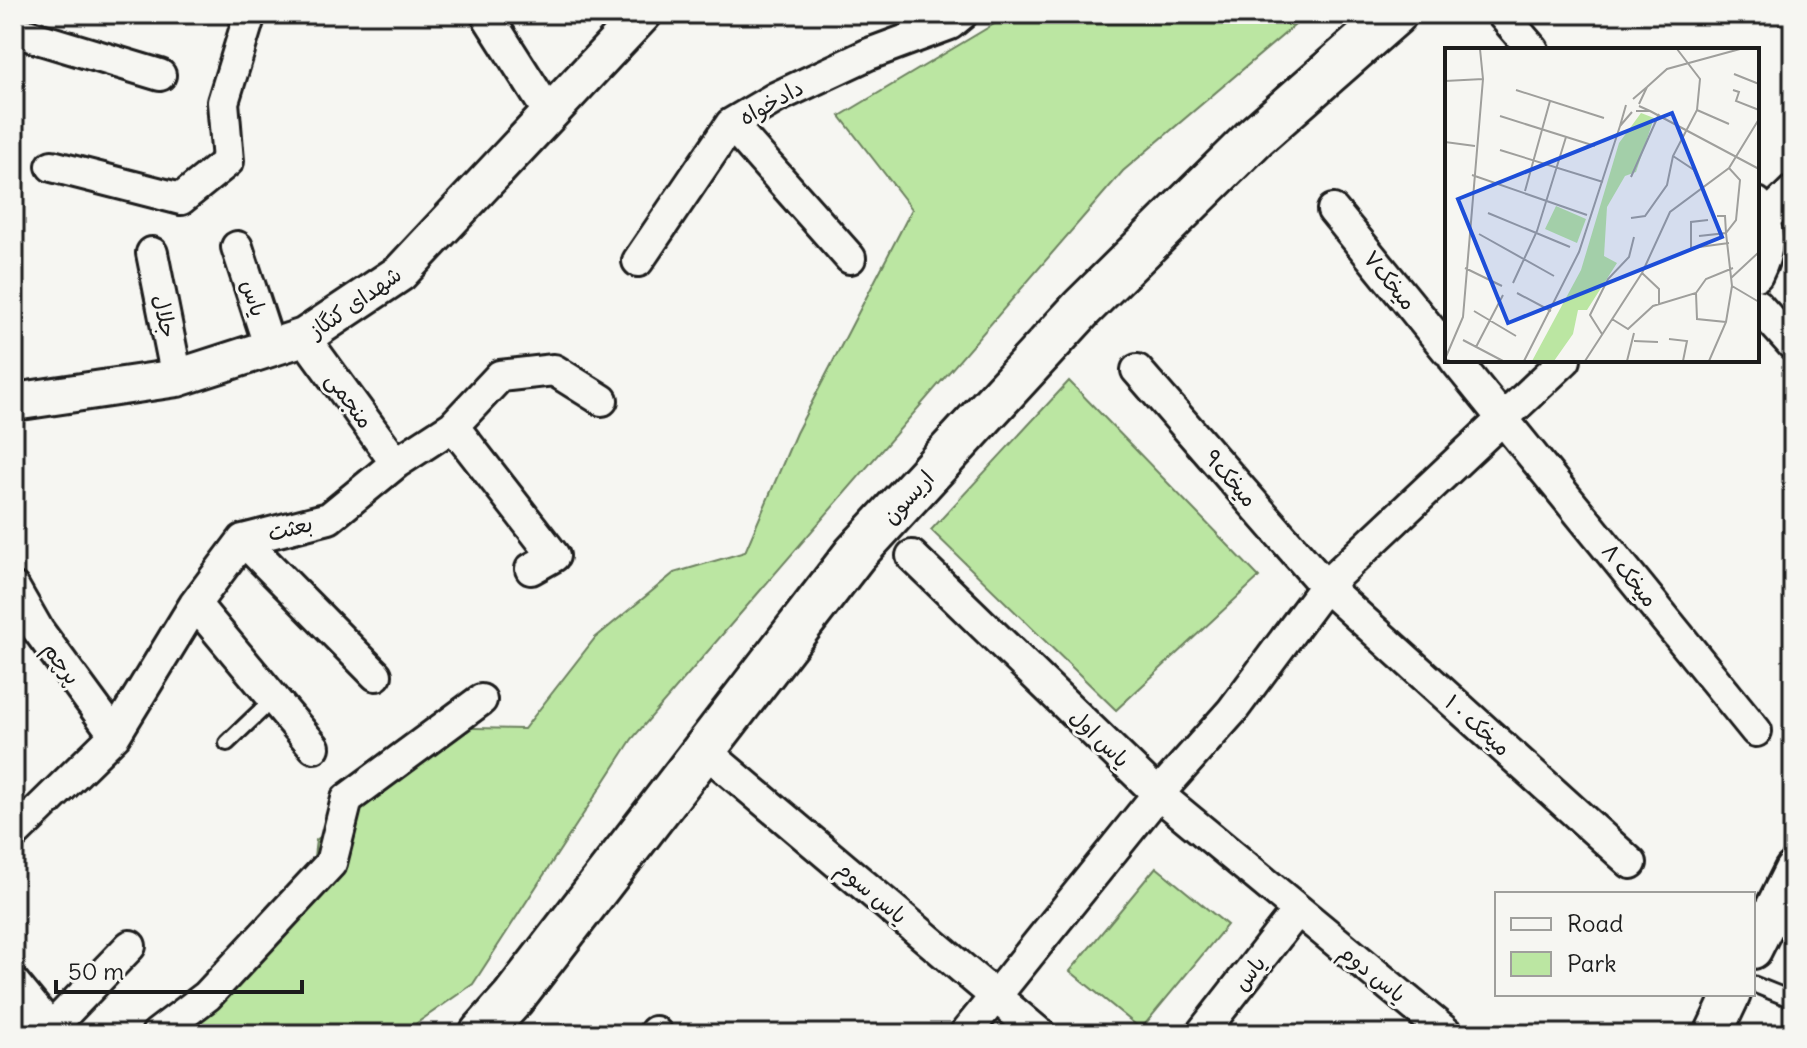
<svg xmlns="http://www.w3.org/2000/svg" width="1807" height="1048" font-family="Delius,'Playpen Sans Arabic',sans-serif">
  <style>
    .green { fill: #bbe6a2; stroke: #6c815f; stroke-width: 2 }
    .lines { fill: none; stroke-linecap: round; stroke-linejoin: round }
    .service-casing { stroke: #1c1c1c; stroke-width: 20 }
    .minor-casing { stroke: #1c1c1c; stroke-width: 36 }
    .tertiary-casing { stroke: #1c1c1c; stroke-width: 42 }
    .secondary-casing { stroke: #1c1c1c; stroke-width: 48 }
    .service { stroke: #f6f6f2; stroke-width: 14 }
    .minor { stroke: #f6f6f2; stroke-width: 30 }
    .tertiary { stroke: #f6f6f2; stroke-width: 36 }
    .secondary { stroke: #f6f6f2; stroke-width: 42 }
    .labels { text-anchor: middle; stroke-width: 6; stroke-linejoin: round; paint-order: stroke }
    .street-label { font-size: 22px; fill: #1c1c1c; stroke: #f6f6f2 }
    .inset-road { fill: none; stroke: #9f9f9c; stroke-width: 2 }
    .view { fill: #1d4ed8; fill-opacity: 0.15; stroke: #1d4ed8; stroke-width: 4 }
    .inset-edge { fill: none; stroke: #1c1c1c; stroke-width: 4 }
  </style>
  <rect width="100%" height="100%" fill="#f6f6f2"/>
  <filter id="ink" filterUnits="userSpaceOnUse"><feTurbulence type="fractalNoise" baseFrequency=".0125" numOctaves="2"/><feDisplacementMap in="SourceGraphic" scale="16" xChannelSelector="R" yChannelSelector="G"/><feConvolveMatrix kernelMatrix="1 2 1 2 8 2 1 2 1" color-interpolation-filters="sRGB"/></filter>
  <g filter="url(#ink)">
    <!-- green -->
    <path class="green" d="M1011,14H1308L1123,171L632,739L473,984L401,1034H168L309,898L316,840L370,799L433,727L524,729L595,638L674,573L745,552L796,433L912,209L840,116Z
      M1069,381L1259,577L1116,710L931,530Z
      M1156,867L1227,925L1141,1029L1070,971Z"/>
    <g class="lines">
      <!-- service casing -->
      <g class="service-casing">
        <path id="service" d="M227,743L273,699
          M1753,984L1793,1000"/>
      </g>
      <!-- minor casing -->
      <g class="minor-casing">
        <path id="minor" d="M486,14L549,113
          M1502,14L1533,50
          M14,31L160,75
          M731,124L850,258
          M52,166L181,199L228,161L223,102L250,14
          M1757,203C1771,229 1770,250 1757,275
          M1333,210L1447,350
          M1765,218L1793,191
          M237,247L270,348
          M152,253L177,378
          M638,261L731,124L777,97L869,54L950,24L962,14
          M1757,305L1793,345
          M304,337L396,463
          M1455,360L1756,731
          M1137,370L1325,586L1631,863
          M453,426L554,556L531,569
          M243,540L376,675
          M912,556L1158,794L1448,1034
          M14,588L38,630L115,735
          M195,604L314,747
          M704,750L1040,1034
          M14,834L115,735L195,604L243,540L329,518L396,463L453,426L500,376L554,370L602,400
          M14,983L56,1034
          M51,1028L130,946
          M14,1029L35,1009
          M655,1032L657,1034
          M157,1034L207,996L331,863L347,799L481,700
          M965,1034L1158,794L1232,711L1325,586L1565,360
          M1201,1034L1297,911"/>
      </g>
      <!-- tertiary casing -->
      <g class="tertiary-casing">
        <path id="tertiary" d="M14,402L177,378L304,337L400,273L643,14
          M1753,950L1793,870
          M1713,1034L1732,994"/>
      </g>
      <!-- secondary casing -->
      <g class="secondary-casing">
        <path id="secondary" d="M481,1034L513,998L855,554L1082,308L1255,137L1395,14"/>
      </g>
      <!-- service -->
      <use href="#service" class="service"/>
      <!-- minor -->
      <use href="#minor" class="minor"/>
      <!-- tertiary -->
      <use href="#tertiary" class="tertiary"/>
      <!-- secondary -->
      <use href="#secondary" class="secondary"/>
    </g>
  </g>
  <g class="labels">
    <!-- street labels -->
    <g class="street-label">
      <text transform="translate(771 102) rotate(-29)" y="8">دادخواه</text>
      <text transform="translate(1390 280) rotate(51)" y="8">میخک۷</text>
      <text transform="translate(254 298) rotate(72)" y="8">یاس</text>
      <text transform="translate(355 302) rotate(-35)" y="8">شهدای کنگاز</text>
      <text transform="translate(165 316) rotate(78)" y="8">جلال</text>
      <text transform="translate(350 400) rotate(54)" y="8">منجمی</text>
      <text transform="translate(1231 478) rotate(49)" y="8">میخک۹</text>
      <text transform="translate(908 497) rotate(-47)" y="8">اریسون</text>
      <text transform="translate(290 528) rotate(-14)" y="8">بعثت</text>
      <text transform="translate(1630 575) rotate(51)" y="8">میخک ۸</text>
      <text transform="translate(62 663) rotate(54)" y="8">پرچم</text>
      <text transform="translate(1478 725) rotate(42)" y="8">میخک ۰ ۱</text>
      <text transform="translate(1100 738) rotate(44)" y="8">یاس اول</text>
      <text transform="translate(872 892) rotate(40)" y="8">یاس سوم</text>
      <text transform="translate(1249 973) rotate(-52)" y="8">یاس</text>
      <text transform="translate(1373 973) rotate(39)" y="8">یاس دوم</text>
    </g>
  </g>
  <!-- overview -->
  <g transform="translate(1445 48)">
    <rect width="314" height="314" fill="#f6f6f2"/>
    <path d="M196,65L209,70L191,124L180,128L162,159L159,208L172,215L142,262H133L128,286L109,313H87L136,222L174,95ZM111,158L141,171L132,195L100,181Z" fill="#bbe6a2"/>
    <path class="inset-road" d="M289,26L314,36M0,33L38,31M202,39L222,21L295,1M71,42L159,70M288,42L294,44L291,53L314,62M188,51L202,39L194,56M181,57L175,78L187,64M252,62L284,76M191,63H205L194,58M205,63L314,121M55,68L150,98M0,94L30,98M55,102L158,134M228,108L249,122L258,141M27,127L142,167M186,129L214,66M80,143L105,53M43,165L125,199M186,170L200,168L222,137L228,108L252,62L255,31L232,1M263,172L246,174V200L284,195M34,186L109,228M254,188L281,185L280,168H272M20,220L57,238M197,225L214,241V257M286,230L314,204M68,235L92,183L121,89M287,238L314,254M72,245L106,263M251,245L252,271L281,274M29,263L71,288M167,271L183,281L208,258L251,245L261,231L288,220M157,286L145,267L163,231L184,209L189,189M224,291L242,293L238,313M18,292L58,313M189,293L213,294M31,299L58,247M5,313L0,311L18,269L38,31L35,1M79,313L134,204L175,78M140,313L197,225L225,164L284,120L314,71M182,313L189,285M264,313L281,274L287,238L281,185L291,172L295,132L284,120"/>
    <path class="view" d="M227,65L277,189L63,275L13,151Z"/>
    <rect width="314" height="314" class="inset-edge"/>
  </g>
  <!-- margin -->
  <rect width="1807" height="1048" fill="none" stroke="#f6f6f2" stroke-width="48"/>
  <rect x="24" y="24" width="1759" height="1000" fill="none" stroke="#1c1c1c" stroke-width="3" filter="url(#ink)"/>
  <!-- legend -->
  <rect x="1495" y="892" width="260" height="104" fill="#f6f6f2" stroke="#9f9f9c" stroke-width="2"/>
  <rect x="1511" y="918" width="40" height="12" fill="#f6f6f2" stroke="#9f9f9c" stroke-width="2"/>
  <text x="1567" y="932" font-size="24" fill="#1c1c1c">Road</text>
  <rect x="1511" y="952" width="40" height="24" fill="#bbe6a2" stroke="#9f9f9c" stroke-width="2"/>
  <text x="1567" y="972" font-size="24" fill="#1c1c1c">Park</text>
  <!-- scale -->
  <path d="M56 980v12h246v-12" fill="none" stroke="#1c1c1c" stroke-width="4"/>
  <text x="68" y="980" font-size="24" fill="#1c1c1c" stroke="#f6f6f2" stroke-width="6" paint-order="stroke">50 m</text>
</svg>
